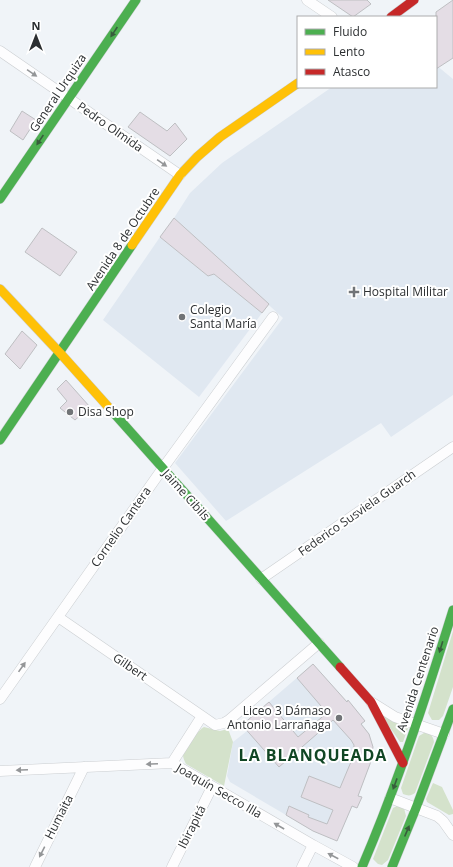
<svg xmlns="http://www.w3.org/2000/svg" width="453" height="867" font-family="'Open Sans',sans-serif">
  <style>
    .built { fill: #e0e8f1 }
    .green { fill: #d4e2cb }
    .building { fill: #e4dde5; stroke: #bebfc2 }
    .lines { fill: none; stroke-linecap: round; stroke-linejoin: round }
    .street-casing { stroke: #cbced1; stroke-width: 11 }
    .fast-casing { stroke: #cbced1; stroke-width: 10 }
    .slow-casing { stroke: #cbced1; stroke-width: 10 }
    .jam-casing { stroke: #cbced1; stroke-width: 10 }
    .street { stroke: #fdfdfe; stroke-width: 10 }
    .fast { stroke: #4caf50; stroke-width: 9 }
    .slow { stroke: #ffc107; stroke-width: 9 }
    .jam { stroke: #c62828; stroke-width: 9 }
    .oneway { fill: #375c3c }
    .oneway2 { fill: #949698 }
    .poi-dot { fill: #717477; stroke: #fff; stroke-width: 1.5 }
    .labels { text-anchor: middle; stroke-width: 4; stroke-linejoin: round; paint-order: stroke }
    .street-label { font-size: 12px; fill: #2c2f31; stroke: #fff }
    .poi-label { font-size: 12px; fill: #2c2f31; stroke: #fff; text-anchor: start }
    .district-label { font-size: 16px; font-weight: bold; letter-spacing: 1px; fill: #114624; stroke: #fff }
  </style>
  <rect width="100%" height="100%" fill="#f0f4f8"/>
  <!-- built -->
  <path class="built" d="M436,65L453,79V395L391,437L381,423L226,521L175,463L283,318L174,218L190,193L222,163L332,87H436Z
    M160,237L208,276L214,274L262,313L199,397L103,320Z
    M313,664L347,702L348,701L365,721L362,724L369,734L373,747L370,764L358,796L362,797L357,808L352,807L337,841L313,831L286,815L230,782L227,776L233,742L247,731L242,725Z"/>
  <!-- green -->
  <path class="green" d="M453,631V687L443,716L439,720H432L428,713Z
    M375,706L407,726L408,728L403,742H400Z
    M204,727L220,731L228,729L233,742L224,786L186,764C185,762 183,758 183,755C184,749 198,730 204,727Z
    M424,733C430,733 433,735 434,742L415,793C411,796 408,796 403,794L401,788L419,736Z
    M433,783L442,787L453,810V814L449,815L427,802L426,799Z
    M397,806L404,808L406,816L388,860L382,865L378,864L373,859L393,808Z"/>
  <!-- building -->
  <path class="building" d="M328,0H367L371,4L353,17Z
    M453,0V58L436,69V12Z
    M22,111L36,120L23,140L10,131Z
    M140,112L167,131L175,123L187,139L170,156L128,127Z
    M174,218L269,304L262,313L214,274L208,276L160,237Z
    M42,228L77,252L60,276L25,252Z
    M22,331L37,345L20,369L5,354Z
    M66,380L90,407L75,420L60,408L67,401L57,389Z
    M313,664L347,702L348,700L365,721L361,724L369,734L373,747L370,764L358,796L362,797L357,808L352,806L337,841L313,831L286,815L289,806L309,815L308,817L327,824L333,810L301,797L309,776L340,788L353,757L354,745L351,740L333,720L279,767L242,725L269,702L298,737L327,713L297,678Z"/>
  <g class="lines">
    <!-- street casing -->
    <g class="street-casing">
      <path id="street" d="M307,0L332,17
        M0,51L180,175
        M261,579L453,447
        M58,617L202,716
        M0,699L163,468L273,317
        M371,702L395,717L444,734
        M172,763L202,716L215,725L224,723L229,720L319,643
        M0,771L172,763L313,845L353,867
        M390,798L437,816L443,821L453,835
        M35,867L84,767
        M172,867L212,787
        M302,867L313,845"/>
    </g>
    <!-- fast casing -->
    <g class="fast-casing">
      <path id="fast" d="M0,199L136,0
        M111,410L340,667
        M0,440L132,245
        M362,867C398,783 426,697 453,610
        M392,867L416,808L453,709"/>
    </g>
    <!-- slow casing -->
    <g class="slow-casing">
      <path id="slow" d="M132,245L180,175L197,157L220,137L298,83
        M0,289L60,353L111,410"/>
    </g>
    <!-- jam casing -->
    <g class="jam-casing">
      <path id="jam" d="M391,17L414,0
        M340,667L371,702L403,763"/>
    </g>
    <!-- street -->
    <use href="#street" class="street"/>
    <!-- fast -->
    <use href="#fast" class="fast"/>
    <!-- slow -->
    <use href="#slow" class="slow"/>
    <!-- jam -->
    <use href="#jam" class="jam"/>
  </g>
  <!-- one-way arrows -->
  <defs><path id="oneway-solid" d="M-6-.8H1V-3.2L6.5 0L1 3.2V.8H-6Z"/></defs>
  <g class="oneway">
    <use href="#oneway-solid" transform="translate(114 32) rotate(124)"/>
    <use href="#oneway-solid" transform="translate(40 140) rotate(124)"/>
    <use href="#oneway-solid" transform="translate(441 647) rotate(107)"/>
    <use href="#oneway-solid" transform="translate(395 784) rotate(110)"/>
    <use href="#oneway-solid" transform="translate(407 831) rotate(-67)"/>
  </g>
  <g class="oneway2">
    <use href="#oneway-solid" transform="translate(32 73) rotate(34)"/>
    <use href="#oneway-solid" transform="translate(162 163) rotate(35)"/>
    <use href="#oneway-solid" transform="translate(22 667) rotate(-55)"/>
    <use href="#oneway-solid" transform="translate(152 764) rotate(177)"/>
    <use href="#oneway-solid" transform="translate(22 770) rotate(178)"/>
    <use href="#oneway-solid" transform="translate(279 826) rotate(-150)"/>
    <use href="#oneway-solid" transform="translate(42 852) rotate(117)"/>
    <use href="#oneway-solid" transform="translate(333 856) rotate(-152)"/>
  </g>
  <!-- markers -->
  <g class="poi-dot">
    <path d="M352 286h4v4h4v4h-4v4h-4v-4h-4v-4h4z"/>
    <circle cx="182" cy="317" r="4"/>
    <circle cx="70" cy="412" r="4"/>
    <circle cx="339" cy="718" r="4"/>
  </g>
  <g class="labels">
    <!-- street labels -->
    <g class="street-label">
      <text transform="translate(58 93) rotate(-56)" y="4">General Urquiza</text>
      <text transform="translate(110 127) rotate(35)" y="4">Pedro Olmida</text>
      <text transform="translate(123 239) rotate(-56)" y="4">Avenida 8 de Octubre</text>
      <text transform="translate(186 495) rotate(48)" y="4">Jaime Cibils</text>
      <text transform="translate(357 513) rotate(-35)" y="4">Federico Susviela Guarch</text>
      <text transform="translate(121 527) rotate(-55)" y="4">Cornelio Cantera</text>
      <text transform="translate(130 667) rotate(34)" y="4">Gilbert</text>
      <text transform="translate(418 679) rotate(-72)" y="4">Avenida Centenario</text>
      <text transform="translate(219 791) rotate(30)" y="4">Joaquín Secco Illa</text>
      <text transform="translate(59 817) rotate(-63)" y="4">Humaita</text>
      <text transform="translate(192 827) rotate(-63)" y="4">Ibirapitá</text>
    </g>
    <!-- poi labels -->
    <g class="poi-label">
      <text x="363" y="296">Hospital Militar</text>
      <text x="190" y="314">Colegio<tspan x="190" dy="14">Santa María</tspan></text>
      <text x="78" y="416">Disa Shop</text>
      <text x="331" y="715" text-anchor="end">Liceo 3 Dámaso<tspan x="331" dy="14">Antonio Larrañaga</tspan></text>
    </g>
    <!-- district labels -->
    <g class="district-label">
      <text x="313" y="761">LA BLANQUEADA</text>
    </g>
  </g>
  <!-- legend -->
  <rect x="297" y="16" width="140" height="72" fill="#ffffff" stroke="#abacad"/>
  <rect x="305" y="29" width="20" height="6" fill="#4caf50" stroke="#abacad"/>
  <text x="333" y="36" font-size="12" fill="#2c2f31">Fluido</text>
  <rect x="305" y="49" width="20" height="6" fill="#ffc107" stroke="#abacad"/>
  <text x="333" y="56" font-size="12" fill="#2c2f31">Lento</text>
  <rect x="305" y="69" width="20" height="6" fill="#c62828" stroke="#abacad"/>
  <text x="333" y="76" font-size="12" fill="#2c2f31">Atasco</text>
  <!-- north arrow -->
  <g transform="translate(36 36)" stroke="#ffffff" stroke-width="3" paint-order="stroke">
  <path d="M0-3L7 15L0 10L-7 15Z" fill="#2c2f31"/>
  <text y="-6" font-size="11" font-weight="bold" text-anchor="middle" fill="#2c2f31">N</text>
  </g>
</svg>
